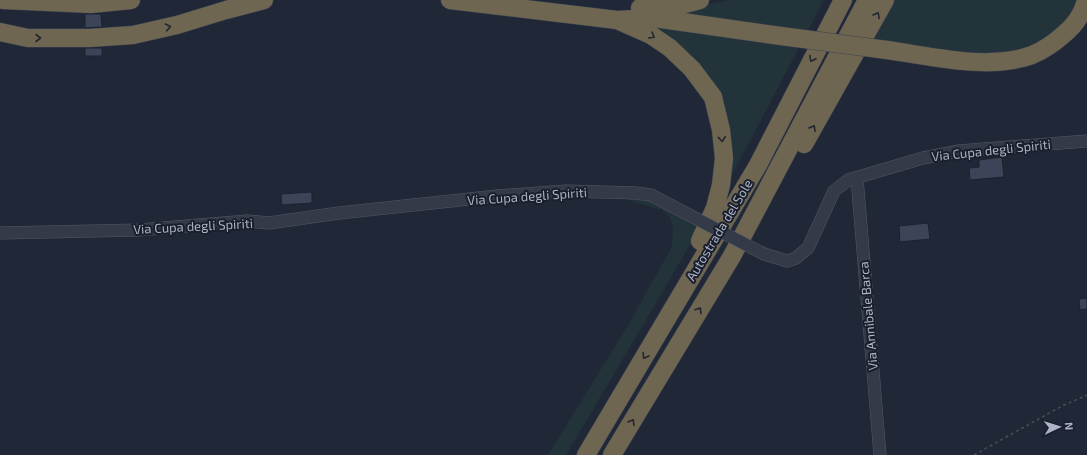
<svg xmlns="http://www.w3.org/2000/svg" width="1087" height="455" font-family="'Exo 2',sans-serif">
  <style>
    .green { fill: #223439 }
    .building { fill: #3c4558; stroke: #1b212f }
    .lines { fill: none; stroke-linecap: round; stroke-linejoin: round }
    .minor-casing { stroke: #515766; stroke-width: 13 }
    .highway-casing { stroke: #3e4453; stroke-width: 19 }
    .path { stroke: #405156; stroke-width: 1.5; stroke-dasharray: 3 3; stroke-linecap: butt }
    .minor { stroke: #343a48; stroke-width: 12 }
    .highway { stroke: #6e6650; stroke-width: 18 }
    .minor-bridge-casing { stroke: #515766; stroke-width: 13; stroke-linecap: butt }
    .highway-bridge-casing { stroke: #3e4453; stroke-width: 19; stroke-linecap: butt }
    .minor-bridge { stroke: #343a48; stroke-width: 12 }
    .highway-bridge { stroke: #6e6650; stroke-width: 18 }
    .oneway { stroke: #222630 }
    .labels { text-anchor: middle; stroke-width: 4; stroke-linejoin: round; paint-order: stroke }
    .street-label { font-size: 13px; fill: #aeb4c5; stroke: #191f2d }
  </style>
  <rect width="100%" height="100%" fill="#202838"/>
  <!-- green -->
  <path class="green" d="M730,0H824L732,175H730C738,135 723,88 694,58C682,46 666,37 651,28L672,14L683,9Z
    M894,0H1077L1070,16L1054,34L1035,47L1017,52L976,54L872,40Z
    M627,198L647,200L699,224L692,241L662,293L566,455H548L627,327L672,247L673,226L670,217L662,210L628,200Z"/>
  <!-- building -->
  <path class="building" d="M85,14H101L102,27L85,28Z
    M85,48H102V56H85Z
    M1002,157L1004,177L970,180L969,168L979,167V160Z
    M312,192V203L282,205L281,194Z
    M928,223L930,239L900,242L899,226Z
    M1087,298V309L1080,310L1079,299Z"/>
  <g class="lines">
    <!-- minor casing -->
    <g class="minor-casing">
      <path id="minor" d="M857,178L880,455
        M0,233L139,230L247,221L269,223L339,213L497,196L566,191L636,193L651,195
        M764,254L787,261L796,258L808,248L834,191L848,180L923,158L959,151L1087,141"/>
    </g>
    <!-- highway casing -->
    <g class="highway-casing">
      <path id="highway" d="M3,0L91,4L131,0
        M450,0L617,20L651,18
        M640,8L673,7L700,0
        M640,16L781,36
        M617,20L651,35L670,48L692,69L713,97L721,130L724,158L721,185L715,208L700,241
        M0,32L28,38H90L133,35L177,25L226,10L264,0
        M887,50C932,56 989,71 1032,55C1044,50 1054,43 1063,35C1074,26 1083,14 1086,0
        M804,144L885,0
        M586,455L758,165L843,0
        M612,455L732,256L867,0"/>
    </g>
    <!-- path -->
    <path class="path" d="M974,455L1062,406L1087,395"/>
    <!-- minor -->
    <use href="#minor" class="minor"/>
    <!-- highway -->
    <use href="#highway" class="highway"/>
    <!-- minor-bridge casing -->
    <g class="minor-bridge-casing">
      <path id="minor-bridge" d="M651,195L764,254"/>
    </g>
    <!-- highway-bridge casing -->
    <g class="highway-bridge-casing">
      <path id="highway-bridge" d="M781,36L887,50"/>
    </g>
    <!-- minor-bridge -->
    <use href="#minor-bridge" class="minor-bridge"/>
    <!-- highway-bridge -->
    <use href="#highway-bridge" class="highway-bridge"/>
  </g>
  <!-- one-way arrows -->
  <defs><path id="oneway-chevron" d="M-2-3.5L2.5 0L-2 3.5" fill="none" stroke-width="1.6" stroke-linecap="round" stroke-linejoin="round"/></defs>
  <g class="oneway">
    <use href="#oneway-chevron" transform="translate(877 15) rotate(-61)"/>
    <use href="#oneway-chevron" transform="translate(168 27) rotate(-12)"/>
    <use href="#oneway-chevron" transform="translate(652 36) rotate(30)"/>
    <use href="#oneway-chevron" transform="translate(38 38)"/>
    <use href="#oneway-chevron" transform="translate(812 59) rotate(117)"/>
    <use href="#oneway-chevron" transform="translate(813 128) rotate(-60)"/>
    <use href="#oneway-chevron" transform="translate(722 139) rotate(84)"/>
    <use href="#oneway-chevron" transform="translate(699 310) rotate(-58)"/>
    <use href="#oneway-chevron" transform="translate(645 356) rotate(121)"/>
    <use href="#oneway-chevron" transform="translate(632 422) rotate(-59)"/>
  </g>
  <g class="labels">
    <!-- street labels -->
    <g class="street-label">
      <text transform="translate(991 150) rotate(-6)" y="5">Via Cupa degli Spiriti</text>
      <text transform="translate(527 196) rotate(-4)" y="5">Via Cupa degli Spiriti</text>
      <text transform="translate(193 226) rotate(-3)" y="5">Via Cupa degli Spiriti</text>
      <text transform="translate(719 230) rotate(-59)" y="5">Autostrada del Sole</text>
      <text transform="translate(868 316) rotate(-95)" y="5">Via Annibale Barca</text>
    </g>
  </g>
  <!-- north arrow -->
  <g transform="translate(1059 427) rotate(86)" stroke="#191f2d" stroke-width="3" paint-order="stroke">
  <path d="M0-3L7 15L0 10L-7 15Z" fill="#aeb4c5"/>
  <text y="-6" font-size="11" font-weight="bold" text-anchor="middle" fill="#aeb4c5">N</text>
  </g>
</svg>
